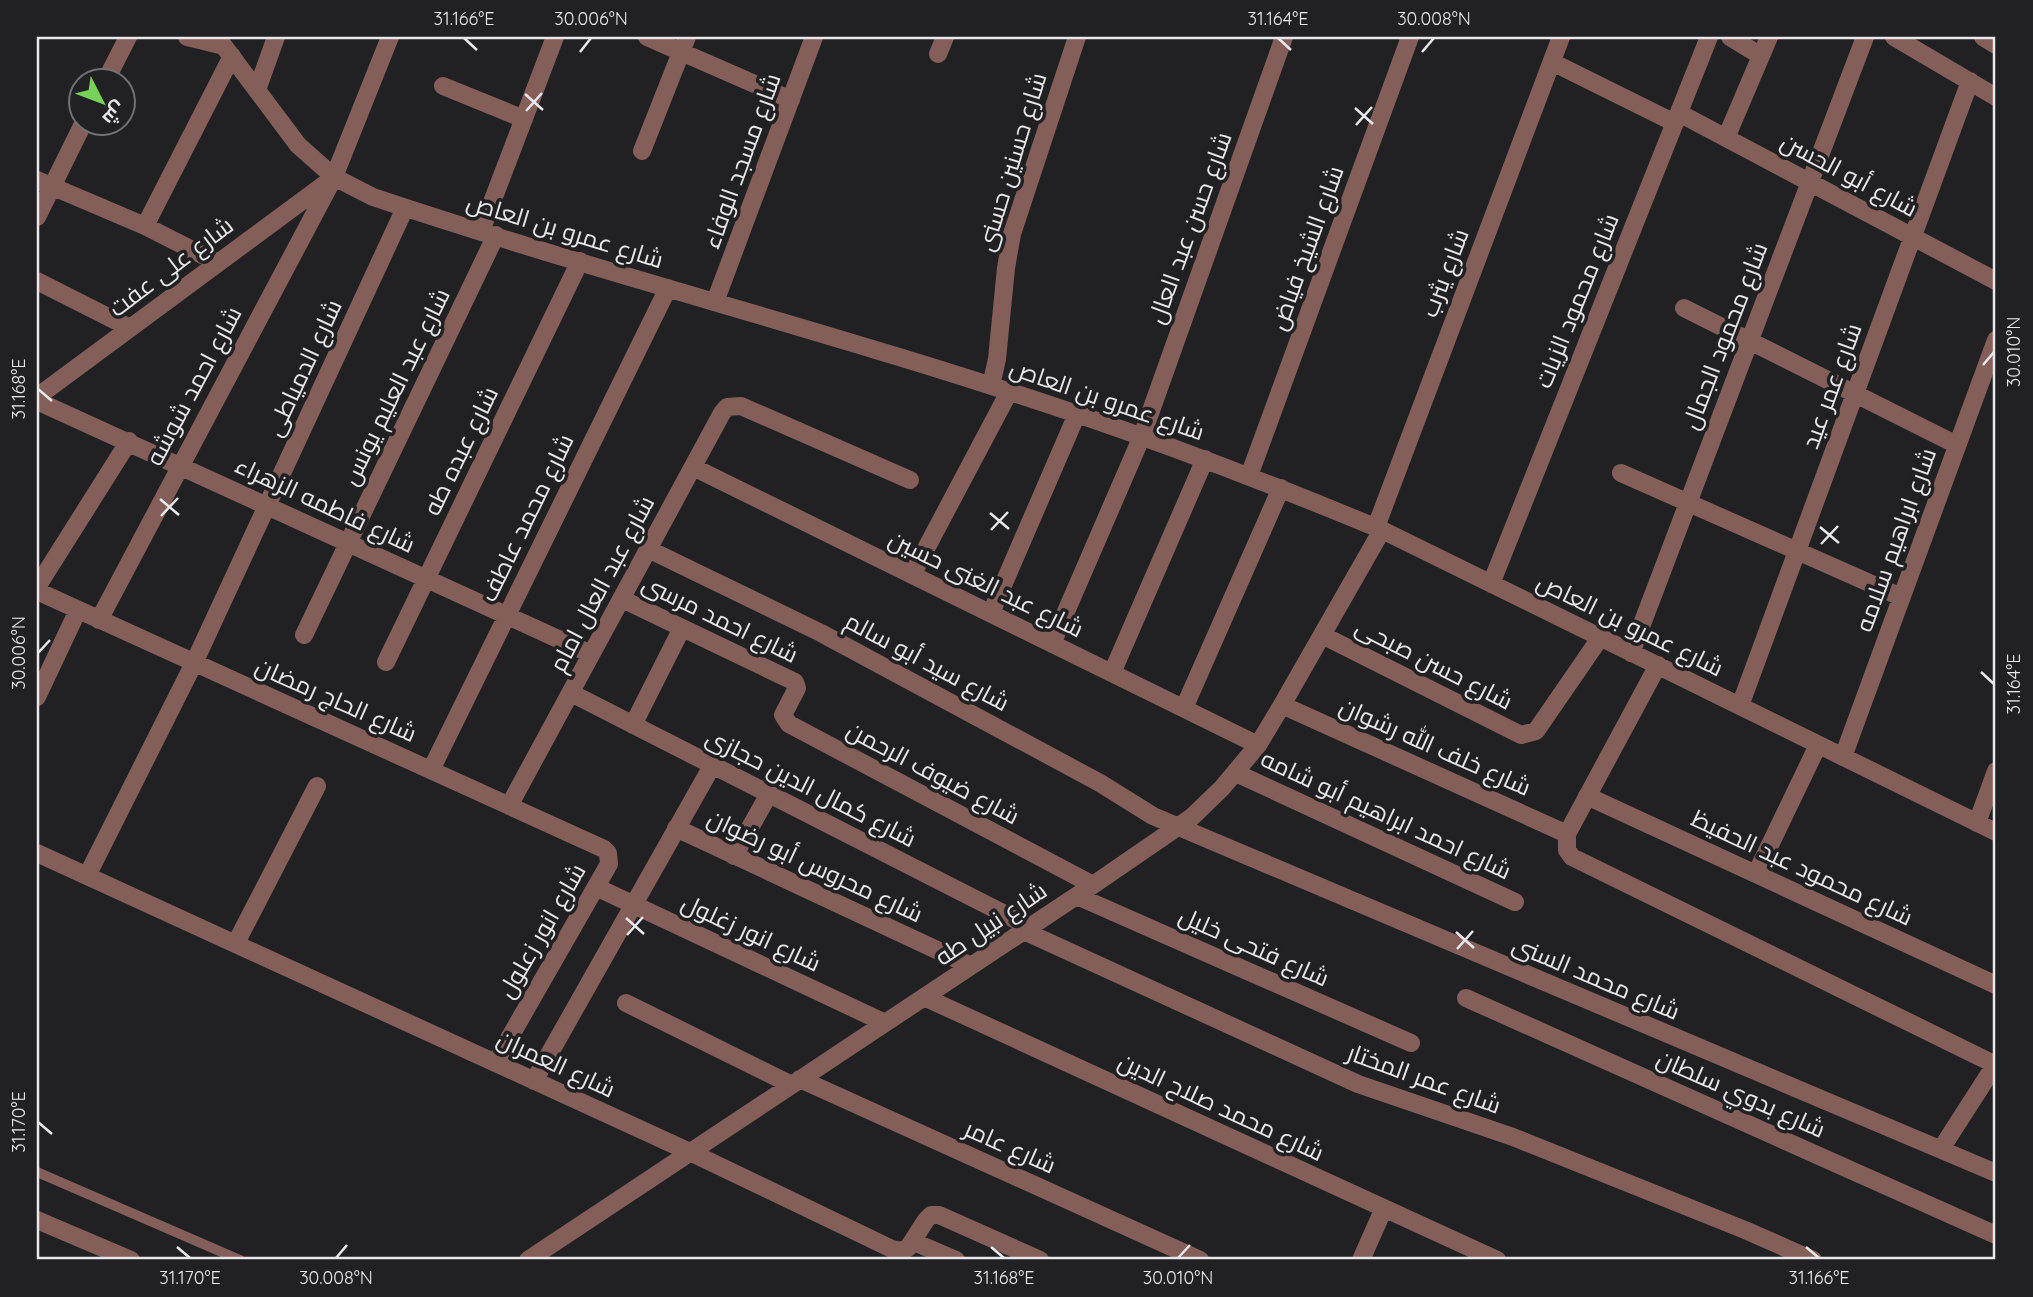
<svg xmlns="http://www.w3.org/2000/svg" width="2033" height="1297" font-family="Quicksand,Cairo,sans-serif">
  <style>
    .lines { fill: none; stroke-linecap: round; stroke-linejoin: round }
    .service { stroke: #845e58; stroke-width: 10 }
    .minor { stroke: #845e58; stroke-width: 18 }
    .ticks { fill: none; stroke: #e8e8ea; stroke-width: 2.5 }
    .labels { text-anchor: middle; stroke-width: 7; stroke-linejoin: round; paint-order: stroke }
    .street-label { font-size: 24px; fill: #e8e8ea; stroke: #212124 }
    .neatline { fill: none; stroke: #e8e8ea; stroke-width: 2.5 }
    .ticks-label { font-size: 18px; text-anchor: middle; fill: #e8e8ea }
  </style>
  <rect width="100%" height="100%" fill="#212124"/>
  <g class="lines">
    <!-- service -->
    <path class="service" d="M37,1172L240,1260"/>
    <!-- minor -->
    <path class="minor" d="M187,37L224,46
      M217,37L298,145L334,177L373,197C606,275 844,335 1077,414C1180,449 1281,488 1382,530L1996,832
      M647,37L791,100
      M1730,37L1761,56
      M1894,37L1996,97
      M1983,37L1996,45
      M938,54L945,37
      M1552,62L1675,123
      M106,80L128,37
      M443,86L524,119
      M257,90L276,37
      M1679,113L1996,281
      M1726,138L1769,37
      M642,151L687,37
      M37,180L145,226L218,263
      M37,217L84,122
      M145,226L232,56
      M481,231L555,37
      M37,281L130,328
      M715,302L814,37
      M1684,308L1957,445
      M991,386L997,359L1006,268L1012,234L1077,37
      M37,397L329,181
      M37,401L591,654
      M693,467L1258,745
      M1621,473L1901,597
      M1249,476L1410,37
      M1376,527L1561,37
      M648,549L821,633L1100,783L1153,816L1996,1173
      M912,575L1009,392
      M1491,584L1709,37
      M37,587L129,441
      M37,591L604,849L608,853L609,864L495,1063
      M622,599L795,682L797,688L783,715L789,724L1093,885
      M991,613L1077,414
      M99,620L334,177L390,37
      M304,635L496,235
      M1322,635L1521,735L1536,731L1600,638
      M1052,644L1142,436L1284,37
      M1631,653L1865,37
      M386,662L580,261
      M1658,665L1567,834V850L1572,857L1996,1065
      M1112,673L1205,459
      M571,693L1030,927
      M37,697L78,610
      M1282,705L1567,834
      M1740,706L1970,81
      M1184,708L1281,488
      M633,725L682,628
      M1843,757L1996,340
      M431,770L668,288
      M1236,773L1515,902
      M1587,796L1996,985
      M509,806L722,413L727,407L741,406L910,480
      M1977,823L1996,771
      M676,828L971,966
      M37,853L692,1153L892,1249L901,1251L908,1248L926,1220L931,1215H939L1040,1260
      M734,856L769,794
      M1756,874L1818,745
      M87,876L194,663L405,208
      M596,887L885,1023
      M1077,896L1411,1043
      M1024,931L1358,1084L1513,1137L1745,1230L1813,1260
      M236,943L317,786
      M924,997L1497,1260
      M1466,998L1996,1235
      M626,1003L792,1085
      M800,1079L1200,1260
      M534,1081L712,766
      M1941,1149L1995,1065
      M37,1220L131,1260
      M914,1242L956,1260
      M528,1260L1093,885L1192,817L1222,788L1258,745L1282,705L1382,530
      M1361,1260L1384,1208"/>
  </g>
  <!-- ticks -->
  <path class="ticks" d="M464,38L477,50M1278,38L1291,50M580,52L591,38M1422,52L1434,38M525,94L543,110M1355,108L1373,124M526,111L542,93M1356,125L1372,107M1983,365L1994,352M38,389L52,401M160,499L179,515M990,513L1009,529M161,516L178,498M1820,527L1839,543M991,530L1008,512M1821,544L1838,526M38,653L50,640M1981,672L1994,684M626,918L644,934M1456,932L1474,948M627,935L643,917M1457,949L1473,931M38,1122L52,1134M177,1247L190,1258M991,1247L1004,1258M1806,1247L1819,1258M336,1258L347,1245M1178,1258L1190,1245"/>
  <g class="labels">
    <!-- street labels -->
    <g class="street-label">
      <text transform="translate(742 161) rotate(-70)" y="8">شارع مسجد الوفاء</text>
      <text transform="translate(1012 162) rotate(-73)" y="8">شارع حسنين حسنى</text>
      <text transform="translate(1849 175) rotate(28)" y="8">شارع أبو الحسن</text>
      <text transform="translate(1190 228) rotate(-70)" y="8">شارع حسن عبد العال</text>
      <text transform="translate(565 231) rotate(17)" y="8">شارع عمرو بن العاص</text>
      <text transform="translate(1307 248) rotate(-70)" y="8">شارع الشيخ فياض</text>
      <text transform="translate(171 267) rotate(-37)" y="8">شارع على عفت</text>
      <text transform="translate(1445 273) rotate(-69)" y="8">شارع يثرب</text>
      <text transform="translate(1577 301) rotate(-68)" y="8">شارع محمود الزيات</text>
      <text transform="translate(1725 336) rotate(-69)" y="8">شارع محمود الجمال</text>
      <text transform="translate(304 368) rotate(-65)" y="8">شارع الدمياطى</text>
      <text transform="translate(194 386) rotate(-62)" y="8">شارع احمد شوشه</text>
      <text transform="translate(1832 386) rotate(-70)" y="8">شارع عمر عيد</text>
      <text transform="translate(396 387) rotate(-64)" y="8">شارع عبد العليم يونس</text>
      <text transform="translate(1107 400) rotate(19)" y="8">شارع عمرو بن العاص</text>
      <text transform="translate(461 451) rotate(-64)" y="8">شارع عبده طه</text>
      <text transform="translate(325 505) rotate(25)" y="8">شارع فاطمه الزهراء</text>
      <text transform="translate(527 518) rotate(-64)" y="8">شارع محمد عاطف</text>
      <text transform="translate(1896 540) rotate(-70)" y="8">شارع ابراهيم سلامه</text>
      <text transform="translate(602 584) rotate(-62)" y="8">شارع عبد العال امام</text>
      <text transform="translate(986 584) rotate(26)" y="8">شارع عبد الغنى حسين</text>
      <text transform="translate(720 619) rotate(26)" y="8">شارع احمد مرسى</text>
      <text transform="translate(1630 625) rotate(26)" y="8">شارع عمرو بن العاص</text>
      <text transform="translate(927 662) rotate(28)" y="8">شارع سيد أبو سالم</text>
      <text transform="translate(1434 664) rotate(27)" y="8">شارع حسن صبحى</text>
      <text transform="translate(336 700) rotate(24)" y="8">شارع الحاج رمضان</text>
      <text transform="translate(1435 747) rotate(24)" y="8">شارع خلف الله رشوان</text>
      <text transform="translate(933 773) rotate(28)" y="8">شارع ضيوف الرحمن</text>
      <text transform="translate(811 788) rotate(27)" y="8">شارع كمال الدين حجازى</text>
      <text transform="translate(1386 815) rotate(25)" y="8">شارع احمد ابراهيم أبو شامه</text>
      <text transform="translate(815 866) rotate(25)" y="8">شارع محروس أبو رضوان</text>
      <text transform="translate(1802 868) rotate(25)" y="8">شارع محمود عبد الحفيظ</text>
      <text transform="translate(991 924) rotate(-34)" y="8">شارع نبيل طه</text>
      <text transform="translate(542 931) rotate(-60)" y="8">شارع انور زعلول</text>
      <text transform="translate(751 933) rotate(25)" y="8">شارع انور زغلول</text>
      <text transform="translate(1254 947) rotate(24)" y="8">شارع فتحى خليل</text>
      <text transform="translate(1596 978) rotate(23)" y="8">شارع محمد السنى</text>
      <text transform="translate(556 1064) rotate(25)" y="8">شارع العمران</text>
      <text transform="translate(1424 1079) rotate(20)" y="8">شارع عمر المختار</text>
      <text transform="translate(1741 1094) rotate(24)" y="8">شارع بدوي سلطان</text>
      <text transform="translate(1221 1107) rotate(25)" y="8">شارع محمد صلاح الدين</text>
      <text transform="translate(1010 1147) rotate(24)" y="8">شارع عامر</text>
    </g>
  </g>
  <!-- border -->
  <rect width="2033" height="1297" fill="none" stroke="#212124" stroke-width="77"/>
  <!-- north arrow -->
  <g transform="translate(102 102) rotate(132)"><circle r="33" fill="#212124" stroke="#717173" stroke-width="2"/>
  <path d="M0-5L12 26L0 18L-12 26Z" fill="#78d158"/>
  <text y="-10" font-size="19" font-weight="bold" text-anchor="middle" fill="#e8e8ea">ش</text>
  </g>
  <rect x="38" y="38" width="1956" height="1220" class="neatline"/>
  <g class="ticks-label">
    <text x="464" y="25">31.166°E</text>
    <text x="591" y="25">30.006°N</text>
    <text x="1278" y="25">31.164°E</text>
    <text x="1434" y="25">30.008°N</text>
    <text transform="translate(2014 352) rotate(-90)" y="6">30.010°N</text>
    <text transform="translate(19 389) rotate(-90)" y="6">31.168°E</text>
    <text transform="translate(19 653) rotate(-90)" y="6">30.006°N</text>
    <text transform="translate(2014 684) rotate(-90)" y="6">31.164°E</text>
    <text transform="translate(19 1122) rotate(-90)" y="6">31.170°E</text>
    <text x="190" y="1284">31.170°E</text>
    <text x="336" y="1284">30.008°N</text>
    <text x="1004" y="1284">31.168°E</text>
    <text x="1178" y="1284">30.010°N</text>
    <text x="1819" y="1284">31.166°E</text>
  </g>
</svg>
